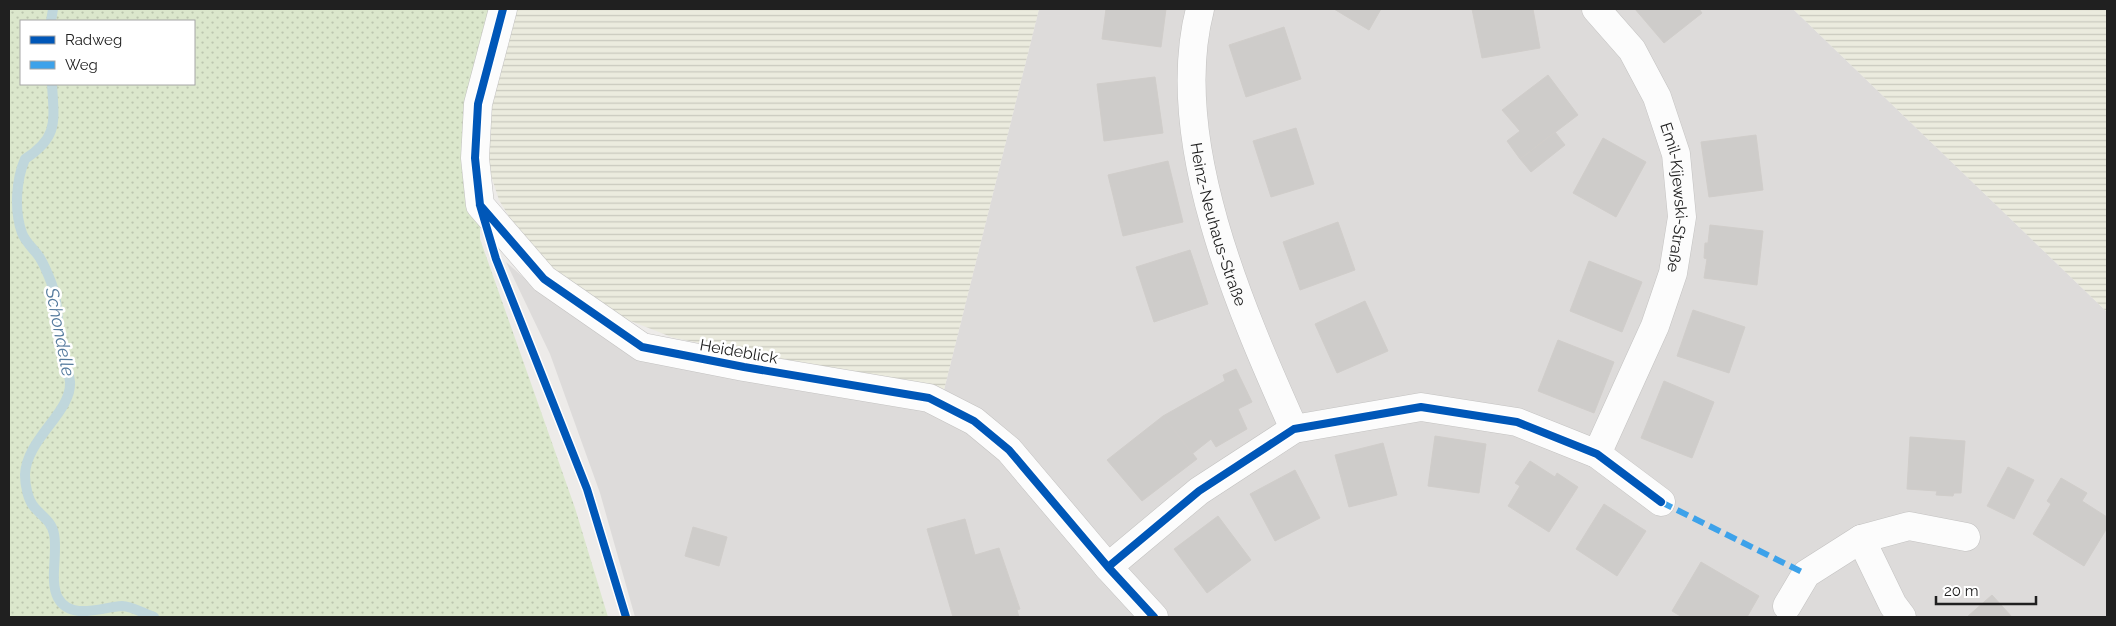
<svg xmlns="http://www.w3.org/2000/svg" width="2116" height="626" font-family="Raleway,sans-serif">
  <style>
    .residential { fill: #dddbda }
    .farmland { fill: url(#farmland-rules) }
    .grass { fill: url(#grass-dots); fill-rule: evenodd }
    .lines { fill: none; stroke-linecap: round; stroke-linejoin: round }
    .stream { stroke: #c0d7dc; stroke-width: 10 }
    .building { fill: #ceccca; stroke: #d0cdca }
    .minor-casing { stroke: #c3c2c1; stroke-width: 29 }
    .minor { stroke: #fcfcfc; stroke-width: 28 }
    .quiet { stroke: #3da2ea; stroke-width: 6; stroke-dasharray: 12 6; stroke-linecap: butt }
    .cycleway-casing { stroke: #fff; stroke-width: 11 }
    .cycleway { stroke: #0057b8; stroke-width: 8 }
    .labels { text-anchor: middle; stroke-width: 5; stroke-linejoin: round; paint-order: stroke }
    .street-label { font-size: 16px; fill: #202020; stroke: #fff }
    .water-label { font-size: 18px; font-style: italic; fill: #547a9d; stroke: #fff }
  </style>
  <defs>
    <pattern id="farmland-rules" width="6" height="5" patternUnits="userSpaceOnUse" patternTransform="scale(1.25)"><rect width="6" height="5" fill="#ebebde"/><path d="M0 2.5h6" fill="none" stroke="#c9c9be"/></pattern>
    <pattern id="grass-dots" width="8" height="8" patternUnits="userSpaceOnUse" patternTransform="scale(1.25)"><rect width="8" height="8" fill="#dbe7cc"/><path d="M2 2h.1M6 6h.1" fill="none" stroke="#bcc6af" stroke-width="1.8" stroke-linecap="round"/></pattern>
  </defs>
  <rect width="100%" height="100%" fill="#edebe9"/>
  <!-- residential -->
  <path class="residential" d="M1039,9H1793L2107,312V617H635L600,493L550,354L506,262L546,297L637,356L944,390Z"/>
  <!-- farmland -->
  <path class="farmland" d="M514,9H1039L944,390L674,338L623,318L551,271L522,238L499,200L486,160L485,133L503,46Z
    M1793,9H2107V312Z"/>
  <!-- grass -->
  <path class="grass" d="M9,9H503L492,43L480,205V239L575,508L608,617H9ZM21,21H194V84H21Z"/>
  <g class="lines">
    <!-- stream -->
    <path class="stream" d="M51,21L53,9
      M52,84C54,121 59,137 25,159C16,180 14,211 22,233C25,242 35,250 40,258C44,265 48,274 51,282C59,302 57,324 60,345C62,358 69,369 70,382C72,412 26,439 25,475C25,485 28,501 35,508C42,516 52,522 54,534C58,554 49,581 58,598C71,621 102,607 122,606C131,606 145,614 154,617"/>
  </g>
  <!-- building -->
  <path class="building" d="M1106,9H1166L1161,47L1102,39Z
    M1334,9H1381L1369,30Z
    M1472,9H1533L1540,48L1482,58Z
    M1635,9H1699L1702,13L1664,43Z
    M1284,27L1301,79L1246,97L1229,45Z
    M1548,75L1578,115L1520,159L1507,141L1520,131L1502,110Z
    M1155,77L1163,133L1104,141L1097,84Z
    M1296,128L1314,184L1271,197L1253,141Z
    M1555,132L1565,145L1531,172L1520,159Z
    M1756,135L1763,190L1709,197L1701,142Z
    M1603,138L1646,162L1616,217L1573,193Z
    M1168,161L1183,222L1123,236L1108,175Z
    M1338,222L1355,270L1300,290L1283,242Z
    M1710,225L1763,231L1757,285L1704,278L1707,259L1704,258L1705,243H1708Z
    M1190,250L1208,304L1154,322L1136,267Z
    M1589,261L1642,282L1622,332L1570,311Z
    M1365,301L1388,351L1337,373L1315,324Z
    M1693,310L1745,327L1729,373L1677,356Z
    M1558,340L1614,362L1594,413L1538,391Z
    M1236,369L1252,402L1238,409L1247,429L1216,447L1211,439L1192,454L1163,416L1225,381L1223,375Z
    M1664,381L1714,402L1692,458L1641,438Z
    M1163,416L1197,459L1142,501L1107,460Z
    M1435,436L1486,444L1479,493L1428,486Z
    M1910,437L1965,441L1961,493H1954L1953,496L1936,495L1937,491L1907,489Z
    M1383,443L1397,495L1349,507L1335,455Z
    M1530,461L1555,477L1557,473L1578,487L1549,532L1508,506L1520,486L1515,483Z
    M2008,467L2034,480L2014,519L1987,506Z
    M1295,470L1320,518L1275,541L1250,494Z
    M2061,478L2087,493L2082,501L2107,517V528L2084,566L2033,534L2051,504L2047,501Z
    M1604,504L1646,531L1617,576L1576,549Z
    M1218,516L1251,560L1207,593L1174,549Z
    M965,519L975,555L999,548L1020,609L1017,610L1019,617H953L927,529Z
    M693,527L727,537L719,566L685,556Z
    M1701,562L1759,596L1747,617H1682L1672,611Z
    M1992,595L2012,617H1967Z"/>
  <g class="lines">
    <!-- minor casing -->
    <g class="minor-casing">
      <g id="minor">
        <path d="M503,9L478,104L475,158L480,205L544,279L642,347L744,367L929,398L974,421L1009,450L1108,567L1154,617"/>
        <path id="s1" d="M1200,9C1166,140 1241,310 1294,429"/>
        <path id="s2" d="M1596,9L1632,50L1657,97L1676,154L1682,217L1673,273L1655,326L1597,454"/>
        <path d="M1861,539L1893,605L1902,617"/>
        <path d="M1108,567L1199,491L1294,429L1421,407L1517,422L1597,454L1661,502"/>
        <path d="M1787,606L1806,574L1861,539L1909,526L1966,537"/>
      </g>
    </g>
    <!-- minor -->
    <use href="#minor" class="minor"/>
    <!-- quiet -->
    <path class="quiet" d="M1661,502L1806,574"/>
    <!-- cycleway casing -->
    <g class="cycleway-casing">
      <path id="cycleway" d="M503,9L478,104L475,158L480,205L496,259L587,489L626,617
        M480,205L544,279L642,347L744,367L929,398L974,421L1009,450L1108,567L1154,617
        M1108,567L1199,491L1294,429L1421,407L1517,422L1597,454L1661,502"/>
    </g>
    <!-- cycleway -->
    <use href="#cycleway" class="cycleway"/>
  </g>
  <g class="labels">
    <!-- street labels -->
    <g class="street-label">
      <text dy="6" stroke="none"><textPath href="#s2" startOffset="211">Emil-Kijewski-Straße</textPath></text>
      <text dy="6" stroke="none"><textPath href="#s1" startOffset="219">Heinz-Neuhaus-Straße</textPath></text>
      <text transform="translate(739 351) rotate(10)" y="6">Heideblick</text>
    </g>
    <!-- water labels -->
    <g class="water-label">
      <text transform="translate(60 332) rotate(79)" y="6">Schondelle</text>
    </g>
  </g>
  <!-- border -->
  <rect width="2116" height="626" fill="none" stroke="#202020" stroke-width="20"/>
  <!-- legend -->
  <rect x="20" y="20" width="175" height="65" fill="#ffffff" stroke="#a6a6a6"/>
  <rect x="30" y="36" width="25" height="8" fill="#0057b8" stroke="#a6a6a6"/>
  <text x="65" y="45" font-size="15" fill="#202020">Radweg</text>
  <rect x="30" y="61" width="25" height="8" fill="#3da2ea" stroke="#a6a6a6"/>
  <text x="65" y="70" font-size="15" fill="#202020">Weg</text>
  <!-- scale -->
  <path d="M1936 596v8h100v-8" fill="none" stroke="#202020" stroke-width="2.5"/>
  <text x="1944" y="596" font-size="15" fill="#202020" stroke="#ffffff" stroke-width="4" paint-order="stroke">20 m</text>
</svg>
